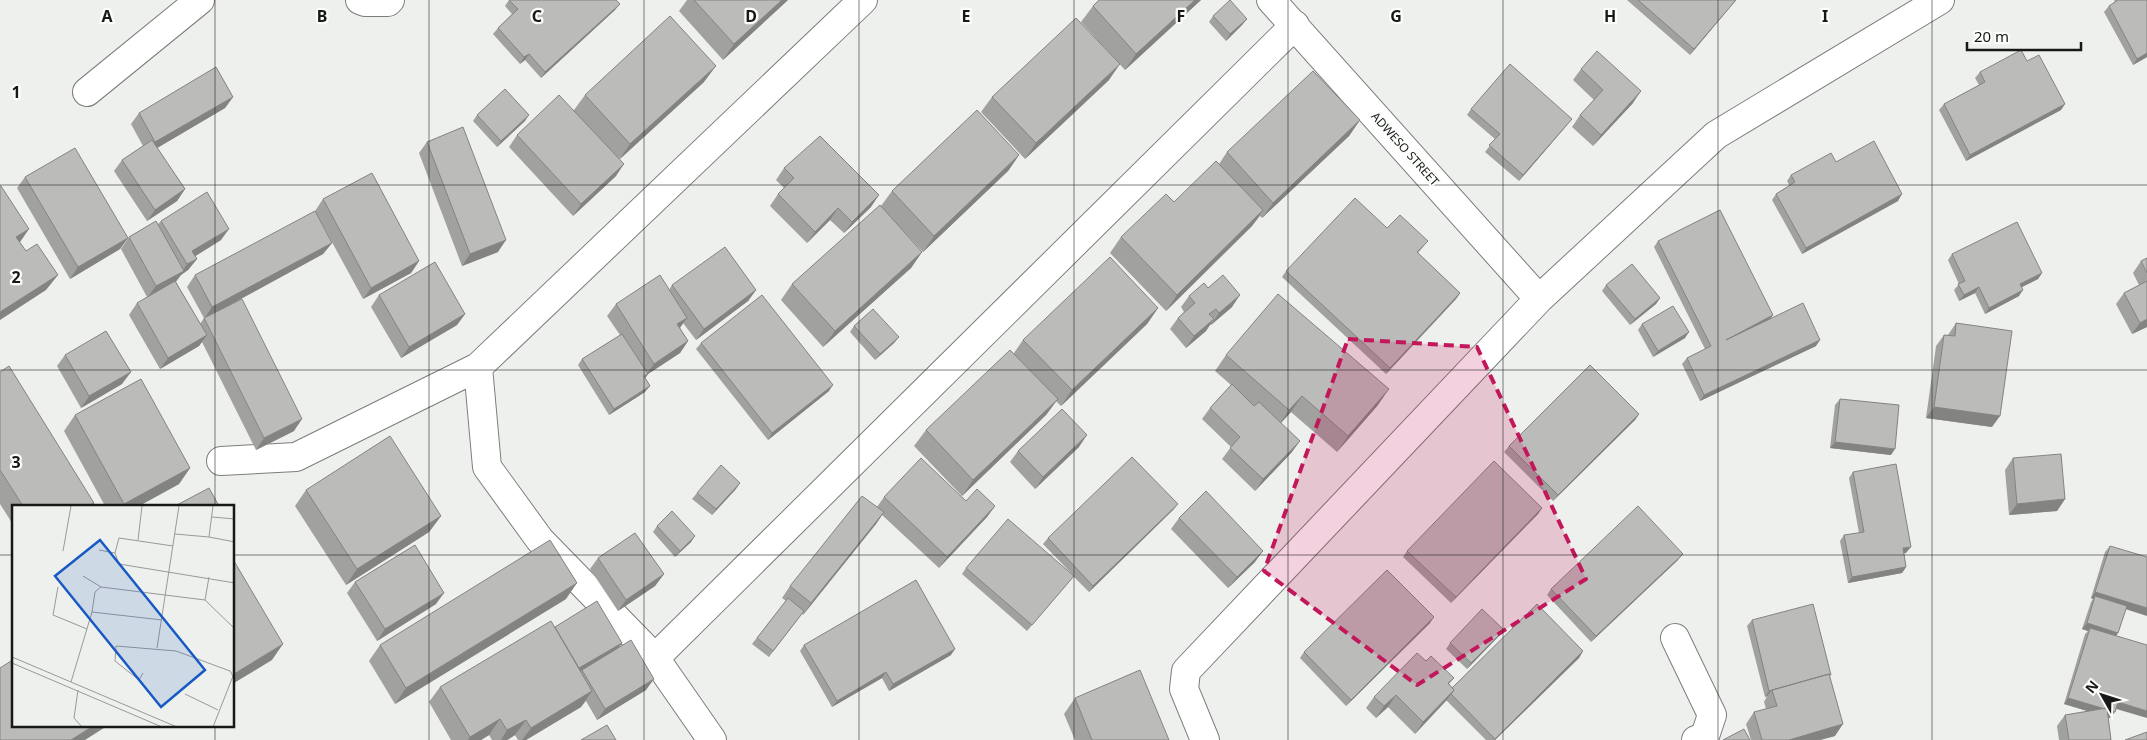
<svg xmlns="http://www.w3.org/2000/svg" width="2147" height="740" font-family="'Noto Sans',sans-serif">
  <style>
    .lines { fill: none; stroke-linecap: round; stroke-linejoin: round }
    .minor-casing { stroke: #7c7e7b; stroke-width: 30 }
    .minor { stroke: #fff; stroke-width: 28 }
    .wall { fill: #a1a2a0 }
    .shaded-wall { fill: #838482 }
    .building { fill: #bbbcba; stroke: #838482 }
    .marked { fill: #c2185b; fill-opacity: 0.2; stroke: #c2185b; stroke-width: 4; stroke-dasharray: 10 6; stroke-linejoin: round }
    .grid { fill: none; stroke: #171817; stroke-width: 1; stroke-opacity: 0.55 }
    .labels { text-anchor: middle; stroke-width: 4.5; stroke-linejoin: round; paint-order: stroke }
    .street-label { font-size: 12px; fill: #171817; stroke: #fcfefb }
    .inset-road { fill: none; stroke: #989a97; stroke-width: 1 }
    .view { fill: #185ac5; fill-opacity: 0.15; stroke: #185ac5; stroke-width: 2.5 }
    .inset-edge { fill: none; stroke: #171817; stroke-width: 2.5 }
    .grid-label { font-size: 16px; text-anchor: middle; font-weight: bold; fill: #171817; stroke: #fcfefb; stroke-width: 4.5; stroke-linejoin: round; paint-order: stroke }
  </style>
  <rect width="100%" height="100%" fill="#eef0ed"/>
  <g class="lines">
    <!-- minor casing -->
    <g class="minor-casing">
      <path id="minor" d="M360,0L365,2H388L390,0
        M863,0L478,367L487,467L540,540L655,658L1295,25
        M1271,0L1539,299
        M87,92L200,0
        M221,461L296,457L478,367
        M1675,638L1712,715L1705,736L1696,740
        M655,658L712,740
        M1205,740L1184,689L1186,671L1539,299L1716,135L1940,0"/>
    </g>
    <!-- minor -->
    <use href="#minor" class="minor"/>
  </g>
  <!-- wall -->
  <path class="wall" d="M509,0H616L615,10L541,78L525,60L520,64L493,34L498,28L512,14L505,6Z
    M687,0H788L723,60L679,11Z
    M1201,0L1125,70L1081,22L1093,6Z
    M1627,0H1736L1690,55Z
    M2114,0H2147V57L2133,65L2104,12L2109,6L2115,2Z
    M1213,16L1247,19L1242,25L1226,41L1209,22Z
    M2027,61L2061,110L1966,161L1939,110L1944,104L1979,85L1975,78L1980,72Z
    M1581,69L1633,103L1593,146L1572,127L1580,115L1594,100L1573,80Z
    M1109,80L1025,159L981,112L992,97Z
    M704,82L619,159L616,176L573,216L509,147L517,135L574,110L585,95Z
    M233,97L225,108L157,148L185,189L177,201L147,221L114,171L122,160L143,146L131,124L139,113Z
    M1471,109L1567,125L1519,181L1485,152L1495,139L1467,115Z
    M477,115L525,121L497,147L473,121Z
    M1360,120L1349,136L1262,218L1260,216L1252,226L1166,311L1110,253L1121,237L1174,202L1219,164L1227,152Z
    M427,142L498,252L462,266L419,153Z
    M1019,155L1008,171L923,252L900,227L922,252L911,268L823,347L781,300L792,284L881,206L892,191Z
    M784,168L871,207L844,233L830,220L807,243L770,206L778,194L784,188L776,180Z
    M1791,175L1898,201L1802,254L1772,200L1776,194L1790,186L1787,181Z
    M25,177L128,238L120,249L70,279L17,188Z
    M323,199L419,261L411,273L363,299L315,211Z
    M161,221L221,240L195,256L197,259L188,270L181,275L176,282L200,324L204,318L187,287L195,275L332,243L323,254L217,312L294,431L256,450L202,342L199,346L160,369L129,315L137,303L147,297L121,249L129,237L158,224Z
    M1387,228L1428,241L1418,253L1460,293L1456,299L1386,374L1282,277L1286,271Z
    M1658,241L1773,315L1770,319L1816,346L1700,401L1682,364L1687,358L1705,349L1654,247Z
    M1952,254L2042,273L2038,279L2022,287L2019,296L1985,314L1975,293L1959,301L1954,290L1959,284L1948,260Z
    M2147,258V327L2132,334L2116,304L2124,293L2139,285L2133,273L2141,261Z
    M672,285L756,290L748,301L696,340L683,323L680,328L688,341L680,353L648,374L645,378V392L609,415L578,365L582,359L620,335L607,316L616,304L669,290Z
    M1606,285L1660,298L1656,304L1630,325L1602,291Z
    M1208,288L1232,307L1211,325L1210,324L1206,331L1186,348L1170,329L1178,318L1184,312L1181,307L1189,296Z
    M379,295L465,314L457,325L401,358L371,307Z
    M1158,308L1147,324L1061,406L1056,401L1046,415L962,496L914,446L926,430L1014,353L1023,340Z
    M1956,323L1992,427L1926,418L1936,346L1944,335H1948Z
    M1642,324L1685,338L1653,357L1638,330Z
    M854,326L899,337L894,343L875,360L850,332Z
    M701,343L829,391L768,440L696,349Z
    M65,355L122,384L81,408L57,366Z
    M1226,355L1378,405L1337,452L1291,412L1281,423L1292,452L1255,491L1222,459L1231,447L1202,419L1210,408L1231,385L1215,371Z
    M0,372L91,506H14V526L0,504Z
    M1840,399L1891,455L1830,448L1835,405Z
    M1639,414L1635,420L1553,501L1504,452L1509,446Z
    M75,415L190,468L179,484L139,506H105L64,431Z
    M1079,447L1035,489L1010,462L1018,451Z
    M2013,458L2065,499L2057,511L2009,515L2005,470Z
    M1853,472L1906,553H1904L1906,567L1902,573L1848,583L1840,541L1844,535L1859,533L1849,478Z
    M736,489L712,515L692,499L697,493Z
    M306,490L441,516L429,532L346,585L295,506Z
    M884,497L966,501L995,506L987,517L939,568L882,515L876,524L803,615L802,614L769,657L752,644L786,601L782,598L790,586L877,507Z
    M1178,504L1173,510L1089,592L1073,576L1069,582L1027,631L962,574L966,568L1073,575L1043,544L1048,538Z
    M1542,508L1538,514L1451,603L1403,557L1407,551Z
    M1179,518L1255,562L1228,588L1171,529Z
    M657,526L691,542L675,557L653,532Z
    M2110,546L2126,609L2116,636V709L2110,718L2108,717L2111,740H2059L2057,726L2065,715L2088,711L2064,704L2085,634L2088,631L2082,629L2091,602L2093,599L2091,598L2105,552Z
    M598,558L664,574L655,586L618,611L590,569Z
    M1678,560L1591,642L1547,595L1551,589Z
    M355,582L436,604L377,641L347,593Z
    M566,599L395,704L369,661L380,645Z
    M1752,620L1830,677L1835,736L1820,740H1751L1746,724L1754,712L1766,709L1764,702L1767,696L1765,697L1747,626Z
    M1430,623L1346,706L1300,658L1304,652Z
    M1504,630L1499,636L1467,669L1446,649L1450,643Z
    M622,643L619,647L646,690L597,720L586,701L581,707L526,740H518L515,735L507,740H492L489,735L481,740H451L429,702L440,687Z
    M804,645L951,655L889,691L882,678L832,707L800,651Z
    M1583,651L1579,658L1495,740H1486L1446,700L1415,734L1388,707L1376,718L1366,708L1374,697L1454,678L1449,684L1452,688Z
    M1075,698L1169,740H1075L1064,714Z"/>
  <!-- shaded-wall -->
  <path class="shaded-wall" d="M782,0H788L723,60L734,44Z
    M1195,0H1201L1125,70L1136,54Z
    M1736,0L1690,55L1694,49Z
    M620,4L615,10L541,78L545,72Z
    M1247,19L1242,25L1226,41L1230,34Z
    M2147,53V57L2133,65L2137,59Z
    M529,54L525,60L520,64L524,57Z
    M1120,64L1109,80L1025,159L1036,143Z
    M716,66L704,82L619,160L630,144Z
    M1641,91L1633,103L1593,146L1601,135Z
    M233,97L225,108L147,154L155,142Z
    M2065,104L2061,110L1966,161L1970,155Z
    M529,115L525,121L497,147L501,141Z
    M1572,119L1567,125L1519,181L1523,175Z
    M1360,120L1349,136L1262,218L1273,203Z
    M1019,155L1008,171L923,252L934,236Z
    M624,164L616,176L573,216L581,204Z
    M185,189L177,201L147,221L155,210Z
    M1902,194L1898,201L1802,254L1806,248Z
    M879,195L871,207L844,233L852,222Z
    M838,208L830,220L807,243L815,232Z
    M1263,210L1252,226L1166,311L1177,295Z
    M29,229L18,245L16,237Z
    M229,229L221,240L186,262L192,251Z
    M128,238L120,249L70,279L78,267Z
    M506,240L498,252L462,266L470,254Z
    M332,243L323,254L204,319L212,307Z
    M922,252L911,268L823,347L835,331Z
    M197,259L188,270L181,275L175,282L147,298L156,286L182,272L187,264Z
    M419,261L411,273L363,299L371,288Z
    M2042,273L2038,279L2016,290L2020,284Z
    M58,275L46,290L0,320V312Z
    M1979,287L1975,293L1959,301L1964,295Z
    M756,290L748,301L696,340L704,329Z
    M2023,290L2019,296L1985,314L1989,308Z
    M1460,293L1456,299L1386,374L1390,368Z
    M1240,295L1232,307L1211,325L1219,313Z
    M1660,298L1656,304L1630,325L1635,319Z
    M1158,308L1147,324L1061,406L1072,390Z
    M465,314L457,325L401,358L409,347Z
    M1773,315L1768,321L1726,340Z
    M687,318L679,329L677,324Z
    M1214,319L1206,331L1186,348L1194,336Z
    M2147,319V327L2132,334L2140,323Z
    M1689,332L1685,338L1653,357L1658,351Z
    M207,335L199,346L160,369L168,358Z
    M899,337L894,343L875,360L880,354Z
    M1820,340L1816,346L1700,401L1704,395Z
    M688,341L680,353L648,374L644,380V376L646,375L654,364Z
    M131,372L122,384L81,408L89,396Z
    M833,385L829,391L768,440L772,433Z
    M650,386L645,392L609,415L614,409Z
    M1389,389L1378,405L1337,452L1348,436Z
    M1302,396L1291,412L1278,426L1289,410Z
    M1058,399L1046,415L962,496L973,480Z
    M1934,407L2000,416L1992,427L1926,418Z
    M1639,414L1635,420L1553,501L1558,495Z
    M302,419L294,431L256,450L264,438Z
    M1087,435L1079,447L1035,489L1043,477Z
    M1300,441L1292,452L1255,491L1263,479Z
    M1835,442L1895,449L1891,455L1830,448Z
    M190,468L179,484L139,506H123L124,504Z
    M740,483L736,489L712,515L716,509Z
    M2065,499L2057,511L2009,515L2017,504Z
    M1178,504L1173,510L1089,592L1093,586Z
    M995,506L987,517L939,568L947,557Z
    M1542,508L1538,514L1451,603L1456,597Z
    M884,512L876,524L803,615L811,603Z
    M441,516L429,532L346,585L357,569Z
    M695,536L691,542L675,557L680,551Z
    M1911,547L1906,553L1899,554L1903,548Z
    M1263,551L1255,562L1228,588L1237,577Z
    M1683,554L1678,560L1591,642L1596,636Z
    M1906,567L1902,573L1848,583L1852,577Z
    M664,574L655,586L618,611L626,600Z
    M577,583L566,599L395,704L406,688Z
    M2095,592L2147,608V616L2094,599L2095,596L2093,599L2091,598Z
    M444,593L436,604L377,641L385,629Z
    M1434,617L1430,623L1346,706L1351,700Z
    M2087,623L2118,633L2114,639L2090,628L2088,631L2082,629Z
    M1504,630L1499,636L1467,669L1471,663Z
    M622,643L614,654L582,670L578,676L579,668Z
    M283,644L272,660L234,683V674Z
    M955,649L951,655L889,691L893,684Z
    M1583,651L1579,658L1495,740H1494Z
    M886,672L882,678L832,707L837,701Z
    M654,679L646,690L597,720L605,709Z
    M1454,690L1446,701L1415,734L1423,722Z
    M1772,690L1767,696L1765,697L1769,691Z
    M592,691L581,707L526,740H522L531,728Z
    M1396,695L1388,707L1376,718L1384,706Z
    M2068,698L2115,712L2110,718L2064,704Z
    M2118,702L2147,711V718L2113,708Z
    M500,719L489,735L481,740H468L470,737Z
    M526,720L515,735L507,740H501L507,730Z
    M1843,724L1835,736L1820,740H1789Z
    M93,726H107L85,740H71Z"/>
  <!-- building -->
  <path class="building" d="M509,0H616L620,4L545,72L529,54L524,57L498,28L518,9Z
    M694,0H782L734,44Z
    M1099,0H1195L1136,54L1093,6Z
    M1230,0L1247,19L1230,34L1213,16Z
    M1638,0H1736L1694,49Z
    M2118,0H2147V53L2137,59L2109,6Z
    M670,16L716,66L630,144L585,95Z
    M1076,18L1120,64L1036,143L992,97Z
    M2021,50L2027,61L2039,55L2065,104L1970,155L1944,104L1985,82L1980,72Z
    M1597,51L1641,91L1601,135L1580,115L1603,90L1581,69Z
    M1510,64L1572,119L1523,175L1489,145L1500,134L1471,109Z
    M216,67L233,97L155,142L139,113Z
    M1313,71L1360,120L1273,203L1227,152Z
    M505,89L529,115L501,141L477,115Z
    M559,95L624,164L581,204L517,135Z
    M977,110L1019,155L934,236L892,191Z
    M463,127L506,240L470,254L427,142Z
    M820,136L879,195L852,222L838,208L815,232L778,194L794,178L784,168Z
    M152,140L185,189L155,210L122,160Z
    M1874,141L1902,194L1806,248L1776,194L1795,182L1791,175L1831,153L1836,162Z
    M75,148L128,238L78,267L25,177Z
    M1216,161L1263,210L1177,295L1121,237L1166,194L1174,202Z
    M372,173L419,261L371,288L323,199Z
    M0,186H1L29,229L16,237L26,251L37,244L58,275L0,312Z
    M207,192L229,229L192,251L197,259L187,264L161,221Z
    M1355,198L1387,228L1400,215L1428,241L1417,252L1460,293L1390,368L1286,271Z
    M880,205L922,252L835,331L792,284Z
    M1720,210L1773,315L1726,340L1803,303L1820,340L1704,395L1687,358L1711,346L1658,241Z
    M315,211L332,243L212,307L195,275Z
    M156,221L184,271L156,286L129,237Z
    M2017,222L2042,273L2020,284L2023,290L1989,308L1979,287L1964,295L1958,284L1965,281L1952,254Z
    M725,247L756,290L704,329L672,285Z
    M1110,257L1158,308L1072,390L1023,340Z
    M2147,258V273L2141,261Z
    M435,262L465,314L409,347L379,295Z
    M1632,264L1660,298L1635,319L1606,285Z
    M660,275L687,318L677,324L688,341L654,364L616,304Z
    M1223,275L1240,295L1219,313L1216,309L1209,314L1214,319L1194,336L1178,318L1195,303L1189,296L1204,283L1208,288Z
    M175,281L207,335L168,358L137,303Z
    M2147,281V319L2140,323L2124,293Z
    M1278,294L1389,389L1348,436L1302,396L1289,410L1226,355Z
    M762,295L833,385L772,433L701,343Z
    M242,299L302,419L264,438L204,318Z
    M1673,306L1689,332L1658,351L1642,324Z
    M873,309L899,337L880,354L854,326Z
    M1956,323L2012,331L2000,416L1934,407L1944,335L1955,336Z
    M106,331L131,372L89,396L65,355Z
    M622,334L648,374L644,376L650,386L614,409L582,359Z
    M1010,350L1058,399L973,480L926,430Z
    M1590,365L1639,414L1558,495L1509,446Z
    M9,366L94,503L88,506H23L0,470V372Z
    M141,379L190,468L124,504L75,415Z
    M1232,384L1254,406L1259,402L1300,441L1263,479L1230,448L1240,437L1210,408Z
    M1840,399L1899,405L1895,449L1835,442Z
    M1062,409L1087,435L1043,477L1018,451Z
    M390,436L441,516L357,569L306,490Z
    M2061,454L2065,499L2017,504L2013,458Z
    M1132,457L1178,504L1093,586L1048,538Z
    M921,458L966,501L977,489L995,506L947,557L884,497Z
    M1494,461L1542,508L1456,597L1407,551Z
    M1896,464L1911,547L1903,548L1906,567L1852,577L1844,535L1864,532L1853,472Z
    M721,465L740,483L716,509L697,493Z
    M209,488L219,506H175Z
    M1206,491L1263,551L1237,577L1179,518Z
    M862,496L884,512L811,603L790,586Z
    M1638,506L1683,554L1596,636L1551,589Z
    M672,511L695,536L680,551L657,526Z
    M1008,519L1074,576L1032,625L966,568Z
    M635,533L664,574L626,600L598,558Z
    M550,540L577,583L406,688L380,645Z
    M415,545L444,593L385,629L355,582Z
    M2110,546L2147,557V608L2095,592Z
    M234,561L283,644L234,674Z
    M1387,570L1434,617L1351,700L1304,652Z
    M916,580L955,649L893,684L886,672L837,701L804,645Z
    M2095,596L2127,606L2118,633L2087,623Z
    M788,598L804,611L773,651L757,638Z
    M597,601L622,643L579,668L555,627Z
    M1537,604L1583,651L1495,739L1451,694L1454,690L1452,688Z
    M1813,604L1831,675H1829V674L1769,691L1752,620Z
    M1482,609L1504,630L1471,663L1450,643Z
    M551,621L592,691L531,728L526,720L507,730L500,719L470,737L440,687Z
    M2090,628L2147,645V711L2118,702L2115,712L2107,709V708L2105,709L2068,698Z
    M631,640L654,679L605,709L582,670Z
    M1417,653L1426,661L1431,656L1454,678L1448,683L1454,690L1423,722L1396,695L1384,706L1374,697Z
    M14,659V726H93L71,740H0V668Z
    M1140,670L1169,740H1092L1075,698Z
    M1829,674L1843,724L1789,740H1762L1754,712L1777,706L1772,690Z
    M2107,708L2111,740H2069L2065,715Z
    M607,725L616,740H581Z
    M1744,729L1750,740H1723Z
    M2147,732V740H2125Z"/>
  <!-- marked area -->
  <path class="marked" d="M1348,339L1477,347L1586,579L1417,685L1264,571Z"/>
  <!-- grid -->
  <path class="grid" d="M215,0V506M429,0V740M644,0V740M859,0V740M1074,0V740M1288,0V740M1503,0V740M1718,0V740M1932,0V740M0,185H2147M0,370H2147M0,555H14M234,555H2147M215,726V740"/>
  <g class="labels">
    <!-- street labels -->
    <g class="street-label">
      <text transform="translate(1405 149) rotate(48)" y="4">ADWESO STREET</text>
    </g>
  </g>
  <!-- overview -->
  <g transform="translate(12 505)">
    <rect width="222" height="222" fill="#eef0ed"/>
    <path class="inset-road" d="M200,12L223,14M163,29L197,32L201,1M197,32L223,37M126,35L130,1M161,41L107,33L103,48L107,59L223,78M87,45L103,48M51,46L59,1M71,71L89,82M197,72L193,95L223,124M46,82L41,110L75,124M150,115L80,107L83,87L89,82L193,95M145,143L167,1M0,152L165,222M0,158L150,222M131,168L127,175L103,156L104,141L164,146L218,166L221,171L201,222M59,177L80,107M66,185L62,213L70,222M173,189L206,205"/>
    <path class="view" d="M88,35L193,165L149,202L43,71Z"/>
    <rect width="222" height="222" class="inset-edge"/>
  </g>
  <g class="grid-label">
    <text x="107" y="22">A</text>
    <text x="322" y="22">B</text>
    <text x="537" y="22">C</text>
    <text x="751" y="22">D</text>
    <text x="966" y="22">E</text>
    <text x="1181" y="22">F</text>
    <text x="1396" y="22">G</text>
    <text x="1610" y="22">H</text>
    <text x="1825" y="22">I</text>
    <text x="16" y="98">1</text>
    <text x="16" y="283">2</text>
    <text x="16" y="468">3</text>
  </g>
  <!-- north arrow -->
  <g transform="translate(2102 695) rotate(309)" stroke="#fcfefb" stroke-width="4" paint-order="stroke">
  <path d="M0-4L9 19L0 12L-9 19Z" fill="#171817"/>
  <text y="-8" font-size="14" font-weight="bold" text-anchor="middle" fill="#171817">N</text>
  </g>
  <!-- scale -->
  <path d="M1967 42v8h114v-8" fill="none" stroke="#171817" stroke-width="2.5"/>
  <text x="1974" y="42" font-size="15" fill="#171817" stroke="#fcfefb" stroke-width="4" paint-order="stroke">20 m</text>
</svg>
